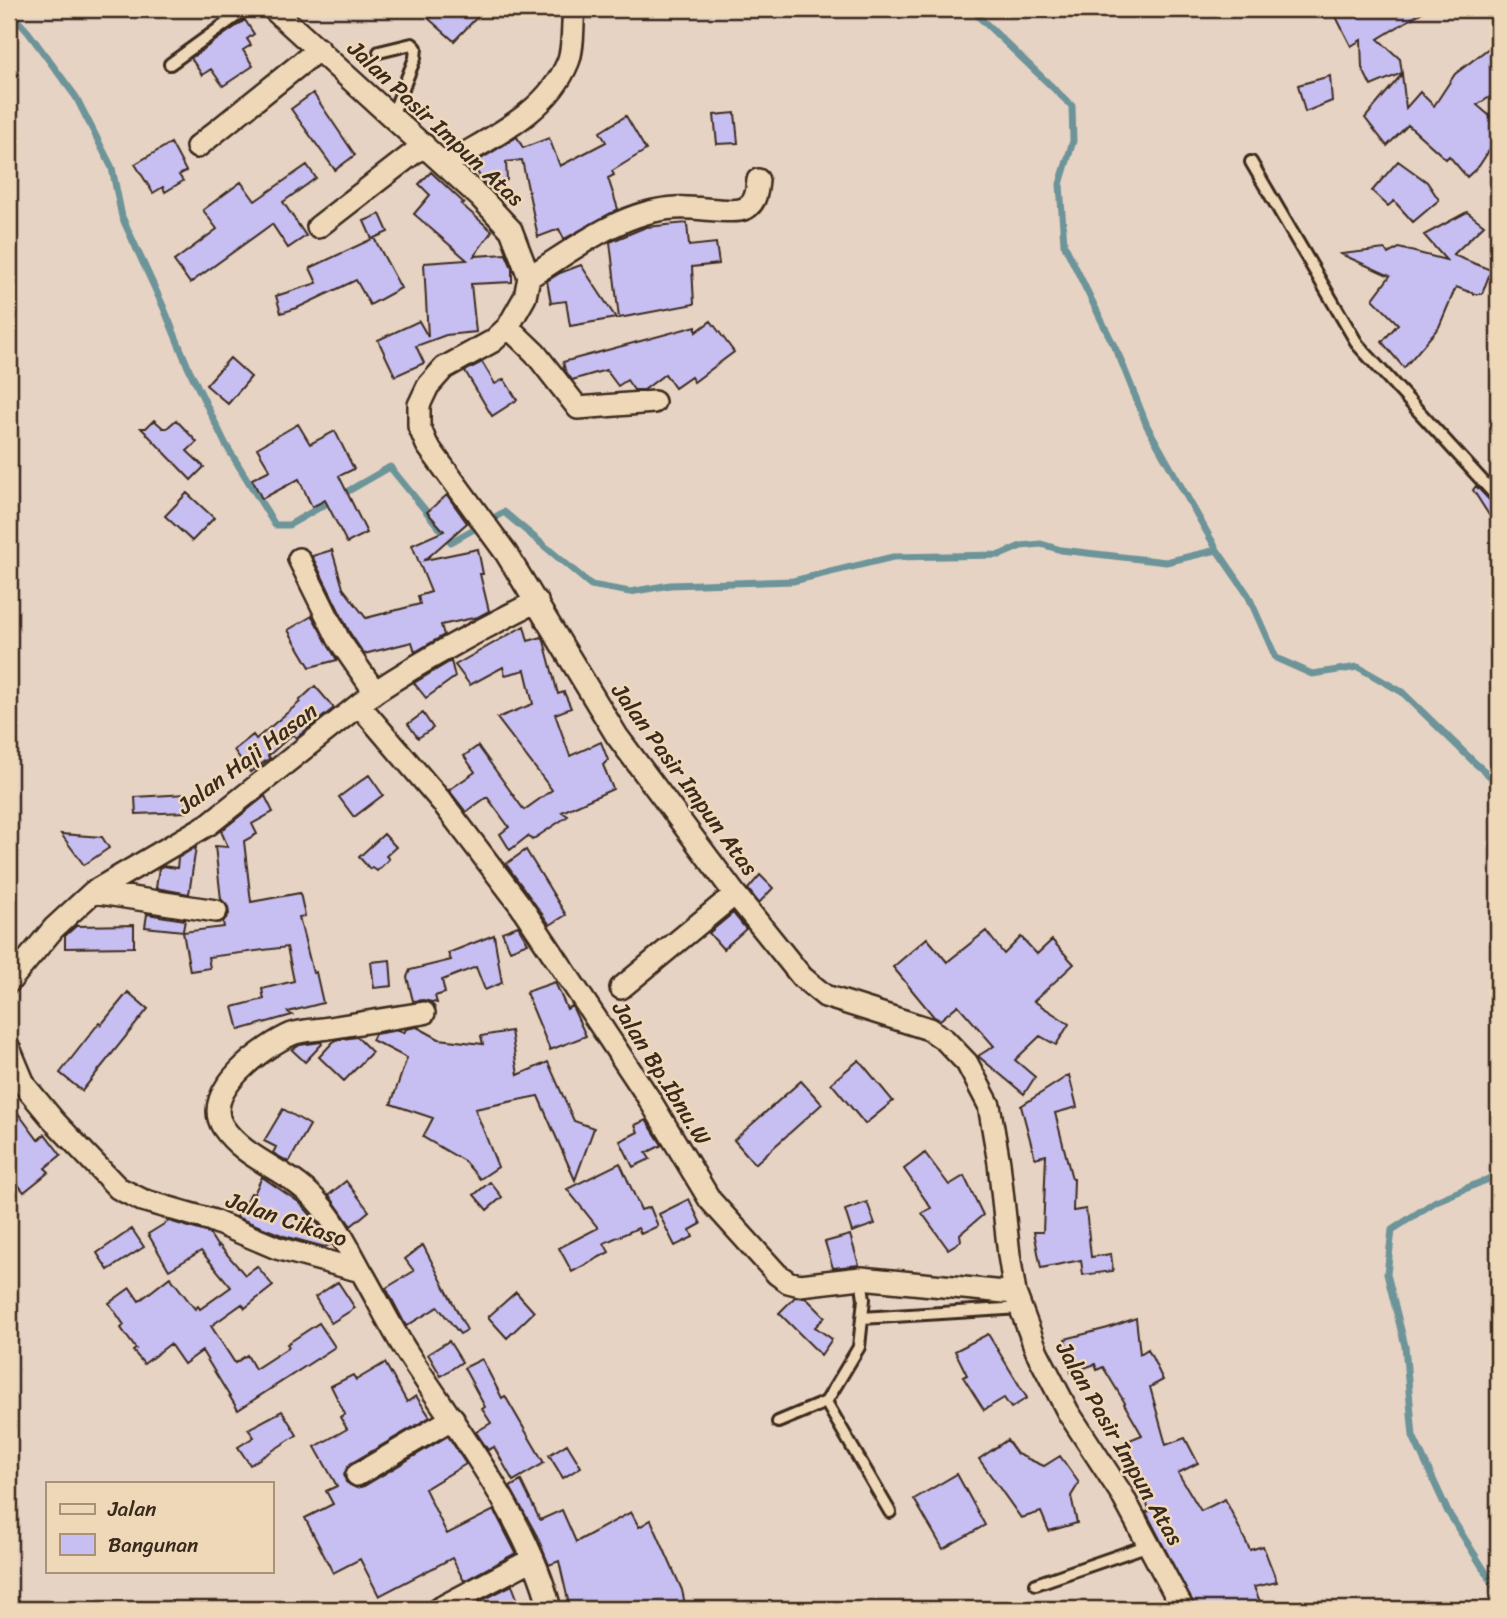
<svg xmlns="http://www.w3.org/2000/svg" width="1507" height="1618" font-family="Sriracha,sans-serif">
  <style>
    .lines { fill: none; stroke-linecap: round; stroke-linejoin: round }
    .stream { stroke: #6c9499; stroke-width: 7 }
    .building { fill: #c7bff2; stroke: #3b2a1e; stroke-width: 2 }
    .service-casing { stroke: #3b2a1e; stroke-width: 16 }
    .minor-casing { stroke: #3b2a1e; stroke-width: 26 }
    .service { stroke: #efd8b8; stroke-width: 10 }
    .minor { stroke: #efd8b8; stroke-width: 21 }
    .labels { text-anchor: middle; stroke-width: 5; stroke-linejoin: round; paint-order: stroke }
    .street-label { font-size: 23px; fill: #3b2a1e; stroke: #efd8b8 }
  </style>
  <rect width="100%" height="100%" fill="#e7d3c4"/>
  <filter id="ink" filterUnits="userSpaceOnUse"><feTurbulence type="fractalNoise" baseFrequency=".0143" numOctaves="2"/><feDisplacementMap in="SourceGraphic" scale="14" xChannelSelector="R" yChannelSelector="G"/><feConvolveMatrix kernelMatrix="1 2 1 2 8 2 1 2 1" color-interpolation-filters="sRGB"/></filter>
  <g filter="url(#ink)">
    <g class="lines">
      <!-- stream -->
      <path class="stream" d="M974,9L979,17L1072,106L1073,141L1060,184L1064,244L1120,358L1147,426L1217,550L1248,595L1276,658L1312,674L1358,667L1402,692L1475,763L1498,783
        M9,11L28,32L76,97L112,168L122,217L163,306L188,367L226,445L275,525H289L390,467L451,542L504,512L591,585L630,592L670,585L793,581L893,557L1000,555L1021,546L1041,544L1061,550L1166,562L1217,550
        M1498,1175L1436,1201L1392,1230L1387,1274L1405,1346L1413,1436L1448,1512L1498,1592"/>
    </g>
    <!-- building -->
    <path class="building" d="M438,9H485L454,41L429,19Z
      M1332,9H1427L1378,39L1400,59L1402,73L1371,86L1362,68L1361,40L1351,46Z
      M245,20L254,34L247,39L251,45L243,50L253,66L223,86L211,69L202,75L191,58Z
      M1498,41V92L1477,105L1498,123V142L1494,143L1479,166L1467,177L1449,156L1446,159L1408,125L1387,146L1365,118L1402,74L1406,108L1420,92L1434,106L1455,74Z
      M1330,76L1332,101L1305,112L1298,85Z
      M313,93L355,155L335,170L291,109Z
      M735,113L738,143L717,144L714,115Z
      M626,116L646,150L612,171L614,175L608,178L618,209L564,239L559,229L538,237L522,160L506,162L507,180L490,189L483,182L473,164L517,137L523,148L549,138L560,166L606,142L600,132Z
      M171,143L186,171L179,175L183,181L165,192L163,187L153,193L135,164Z
      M1398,161L1427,182L1439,200L1413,222L1394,201L1388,206L1372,191Z
      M307,165L316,178L283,202L306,236L288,248L272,224L190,283L174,261L217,229L203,210L241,182L255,201Z
      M431,172L464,203L461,204L492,231L474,256L506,254L512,268V282L471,284L476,332L446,335L416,346L424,363L395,376L378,340L419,321L428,337L424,263L467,260L414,214L430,195L419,184Z
      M1467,212L1484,225L1453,255L1491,270L1482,294H1475L1456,287L1439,327L1404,368L1382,342L1398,324L1373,299L1390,276L1341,254L1385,249L1388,254L1399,248L1446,260L1424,235Z
      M380,214L388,232L374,238L401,288L370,305L356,280L297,308L281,313L276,296L317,283L310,268L372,239L364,221Z
      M687,223L689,246L716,243L719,264L692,267L694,304L619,318L610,242L646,227Z
      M581,265L616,318L570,326L566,301L551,303L547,281L560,273Z
      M711,321L734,352L694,382L691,377L675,388L665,374L644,390H634L627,380L618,386L606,370L572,380L565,370L563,362L696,326V332Z
      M230,358L251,377L228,404L206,385Z
      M482,362L495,384L504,379L517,400L492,416L465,371Z
      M154,420L163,428H167L176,420L197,442L187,451L204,467L191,480L141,428H146Z
      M298,424L310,444L335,431L354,469L339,476L367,533L347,543L325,500L312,507L299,479L262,499L252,479L270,470L257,448Z
      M1476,486L1492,503L1498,506V529L1473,490Z
      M187,493L214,518L192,541L165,516Z
      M447,495L467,523L425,560L478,549L483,574H480L489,611L478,617L441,625L444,635L415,652L412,642L364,654L350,633L312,556L332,550L343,588L366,618L420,604L418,596L431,592L412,545L444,531L427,512Z
      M312,616L337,660L310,667L288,630Z
      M524,626L528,641L542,637L544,641L558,694L564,692L571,708L555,714L570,756L601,742L608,760L603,765L613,789L562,812L568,816L532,840L528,836L510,850L500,834L509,827L487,797L466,812L449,790L475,772L464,756L478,746L524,810L552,790L497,718L533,704L525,670L505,675L503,667L470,685L455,665Z
      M451,661L455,677L426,698L414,683Z
      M315,686L334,708L296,738L293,734L268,756L270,758L250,772L234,750L253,735L256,739L300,702L299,701Z
      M423,713L433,728L418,738L408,724Z
      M369,775L383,795L354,817L339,797Z
      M186,794L187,812L136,814L135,797Z
      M265,796L273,812L252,824L257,834L244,841L251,902L300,893L305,916L299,917L313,973L316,972L323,1003L288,1012L292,1015L239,1030L233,1007L264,999L262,989L294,981L287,947L208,957L210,968L190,971L183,932L224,927L223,922L229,914L228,907L221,899L215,846L228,847L221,831Z
      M61,834L102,837L109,848L84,865Z
      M384,834L396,847L386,856L389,859L377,871L372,867L370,869L359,857Z
      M196,847L189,894L156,888L159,868L163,866L177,868L178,858Z
      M526,850L566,915L550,925L506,864Z
      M760,875L773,888L759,903L748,889Z
      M733,913L746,929L723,949L709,933Z
      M147,914L185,920L183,931L145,927Z
      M134,925V947L65,948V936L76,926Z
      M518,926L528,943L510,950L502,932Z
      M986,931L1004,954L1021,937L1037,954L1052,940L1074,964L1034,1001L1069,1024L1056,1045L1040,1036L1015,1060L1035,1077L1024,1094L978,1056L994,1046L958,1005L940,1020L934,1017L893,967L927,938L947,962Z
      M494,935L502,983L485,990L476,967L442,980L445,993L435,996L437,1003L423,1000L413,1001L407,977L410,970L451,960L448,953Z
      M390,960L392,986L374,988L371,962Z
      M555,982L567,1009L572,1006L586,1036L550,1050L526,992Z
      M128,992L148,1009L82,1091L60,1073L99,1023L101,1025Z
      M417,1027L439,1039L483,1044L481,1036L511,1031L518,1075L548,1062L574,1121L594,1128L575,1180L538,1096L475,1109L498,1167L480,1179L464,1161L423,1137L433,1118L391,1104L407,1058L372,1040L375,1034L399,1030L404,1033L406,1029Z
      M357,1037L372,1052L344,1081L319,1057L335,1040Z
      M321,1042L322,1044L305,1062L292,1050L300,1045Z
      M859,1060L893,1101L865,1124L831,1083Z
      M1069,1075L1077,1107L1055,1113L1072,1179H1074L1073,1211L1086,1209L1091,1257L1111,1254L1113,1271L1083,1275L1081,1260L1041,1268L1034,1232H1043L1046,1155L1035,1158L1021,1106Z
      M801,1081L822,1104L755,1164L734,1140Z
      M9,1101L38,1140L45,1134L61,1155L45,1168L49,1172L24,1192L9,1173Z
      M283,1109L310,1125L289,1162L273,1153L276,1147L264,1141Z
      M646,1120L662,1145L646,1153L650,1159L633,1167L620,1141L638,1132L635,1125Z
      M925,1153L949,1185L964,1176L983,1215L960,1234L961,1241L948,1249L922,1213L931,1208L904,1169Z
      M620,1163L641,1210L650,1207L658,1226L641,1234L638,1228L604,1243L609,1252L572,1272L559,1248L598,1228L567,1189Z
      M262,1177L300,1203L316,1221L331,1244L325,1247L284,1236L236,1217L251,1193L254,1194Z
      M346,1181L369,1211L351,1226L329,1195Z
      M490,1182L502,1197L487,1210L474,1195Z
      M689,1199L701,1224L690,1230L693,1237L675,1246L659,1214Z
      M867,1202L875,1224L852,1232L845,1210Z
      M169,1221L209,1233L218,1247L219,1245L245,1275L257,1266L273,1286L245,1308L242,1304L211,1326L235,1363L247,1355L255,1369L289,1347L287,1344L319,1323L335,1347L238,1410L202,1351L184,1364L170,1344L144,1364L133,1351L136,1349L121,1328L124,1325L109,1303L130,1288L139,1301L170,1277L195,1309L198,1306L200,1309L231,1287L201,1251L169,1270L148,1234Z
      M132,1229L144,1247L108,1270L97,1253Z
      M850,1235L859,1265L833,1268L825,1242Z
      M423,1245L467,1330L460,1334L438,1307L406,1326L386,1288L414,1271L405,1259Z
      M338,1282L355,1308L331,1323L315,1297Z
      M516,1292L534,1312L507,1338L488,1317Z
      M795,1297L806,1298L825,1317L815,1327L832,1339L821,1355L779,1313Z
      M1136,1318L1140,1354L1148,1349L1163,1380L1150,1387L1166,1445L1185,1438L1198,1463L1178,1473L1201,1511L1225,1499L1250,1550L1263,1546L1277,1582L1254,1587L1263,1609H1196L1146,1512L1150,1511L1122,1443L1142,1435L1124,1404L1125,1403L1103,1367L1097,1370L1095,1364L1071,1373L1065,1339L1108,1328Z
      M988,1334L1027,1398L1011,1408L1004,1398L984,1410L963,1377L967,1375L955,1351Z
      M449,1341L462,1362L441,1376L428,1354Z
      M482,1359L502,1398L505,1396L544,1463L513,1481L494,1447L488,1450L476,1432L491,1423L482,1409L485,1407L464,1368Z
      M385,1363L407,1402L416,1396L430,1417L350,1464L344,1474L346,1482L356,1488L364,1486L448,1436L466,1464L425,1489L447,1534L494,1510L516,1553L464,1581L452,1558L379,1596L360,1559L333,1573L305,1518L333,1504L326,1491L337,1486L315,1447L347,1429L340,1417L345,1414L331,1386L353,1375L356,1380Z
      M282,1411L297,1435L250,1465L238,1447L254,1437L248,1429Z
      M1007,1440L1017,1454L1044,1466L1060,1456L1079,1483L1071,1496L1077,1523L1049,1531L1041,1512L1021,1518L979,1459Z
      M567,1444L581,1467L563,1478L549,1455Z
      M957,1474L985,1525L943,1549L914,1499Z
      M521,1481L540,1520L562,1510L576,1542L631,1512L639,1527L651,1520L682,1590L686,1609H620L619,1604L595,1609H570L559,1561L549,1565L537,1536L510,1487Z
      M512,1585L521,1609H478L475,1604Z"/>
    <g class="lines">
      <!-- service casing -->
      <g class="service-casing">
        <path id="service" d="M379,52L412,44L416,48L415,58L392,116
          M170,64L246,9
          M1251,162L1358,345L1498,498
          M861,1278L864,1299L859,1347L826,1402L890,1512
          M862,1318L1021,1308
          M778,1422L826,1402
          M1036,1584L1149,1545"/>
      </g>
      <!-- minor casing -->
      <g class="minor-casing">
        <path id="minor" d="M273,9L481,198L511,230L529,277L525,297L508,327L493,341L444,368L428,386L419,405V426L427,445L506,553L617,736L735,894L802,977L825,996L929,1029L945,1040L967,1063L989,1105L999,1163L1009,1255L1015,1293L1037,1352L1068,1412L1121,1493L1183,1609
          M197,147L319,49
          M446,165C490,137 547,114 568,62C574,47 572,25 574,9
          M318,227L424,145
          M529,277C573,250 621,211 675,208C693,206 725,213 740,210C755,207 757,193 758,180
          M508,327L535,353L578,408L654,402
          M299,559L339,640L375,692
          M359,705L442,802L521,906L648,1097L710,1200L777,1274L788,1282L800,1285L861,1278L1015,1293
          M93,892L216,911
          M9,982L54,928L93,892L209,824L375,692C426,658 482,629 537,601
          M621,988L735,894
          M9,1048L25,1086L55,1122L118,1188L142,1200L211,1220L277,1248L361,1271C377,1298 391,1328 408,1354C458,1431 528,1520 550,1609
          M361,1271C344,1240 328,1206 299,1185C273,1165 242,1155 223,1127C200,1092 264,1046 292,1034C302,1030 317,1030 329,1028C360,1023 392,1018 424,1013
          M357,1475L453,1418
          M438,1609L533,1559"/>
      </g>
      <!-- service -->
      <use href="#service" class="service"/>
      <!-- minor -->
      <use href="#minor" class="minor"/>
    </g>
  </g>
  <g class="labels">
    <!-- street labels -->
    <g class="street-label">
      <text transform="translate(436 123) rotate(43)" y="8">Jalan Pasir Impun Atas</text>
      <text transform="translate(247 758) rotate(-37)" y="8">Jalan Haji Hasan</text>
      <text transform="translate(685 779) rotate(54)" y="8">Jalan Pasir Impun Atas</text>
      <text transform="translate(662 1073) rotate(58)" y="8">Jalan Bp.Ibnu.W</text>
      <text transform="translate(287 1219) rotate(19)" y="8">Jalan Cikaso</text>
      <text transform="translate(1120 1443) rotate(60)" y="8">Jalan Pasir Impun Atas</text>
    </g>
  </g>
  <!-- margin -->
  <rect width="1507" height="1618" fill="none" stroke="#efd8b8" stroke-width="35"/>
  <rect x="18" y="18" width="1472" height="1583" fill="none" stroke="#3b2a1e" stroke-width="2.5" filter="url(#ink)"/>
  <!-- legend -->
  <rect x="46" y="1482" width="228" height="91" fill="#efd8b8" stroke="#a7927a" stroke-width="2"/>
  <rect x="60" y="1504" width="35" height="10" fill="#efd8b8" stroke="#a7927a" stroke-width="2"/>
  <text x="108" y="1516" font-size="21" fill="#3b2a1e">Jalan</text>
  <rect x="60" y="1534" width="35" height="21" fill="#c7bff2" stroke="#a7927a" stroke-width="2"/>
  <text x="108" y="1552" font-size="21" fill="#3b2a1e">Bangunan</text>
</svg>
